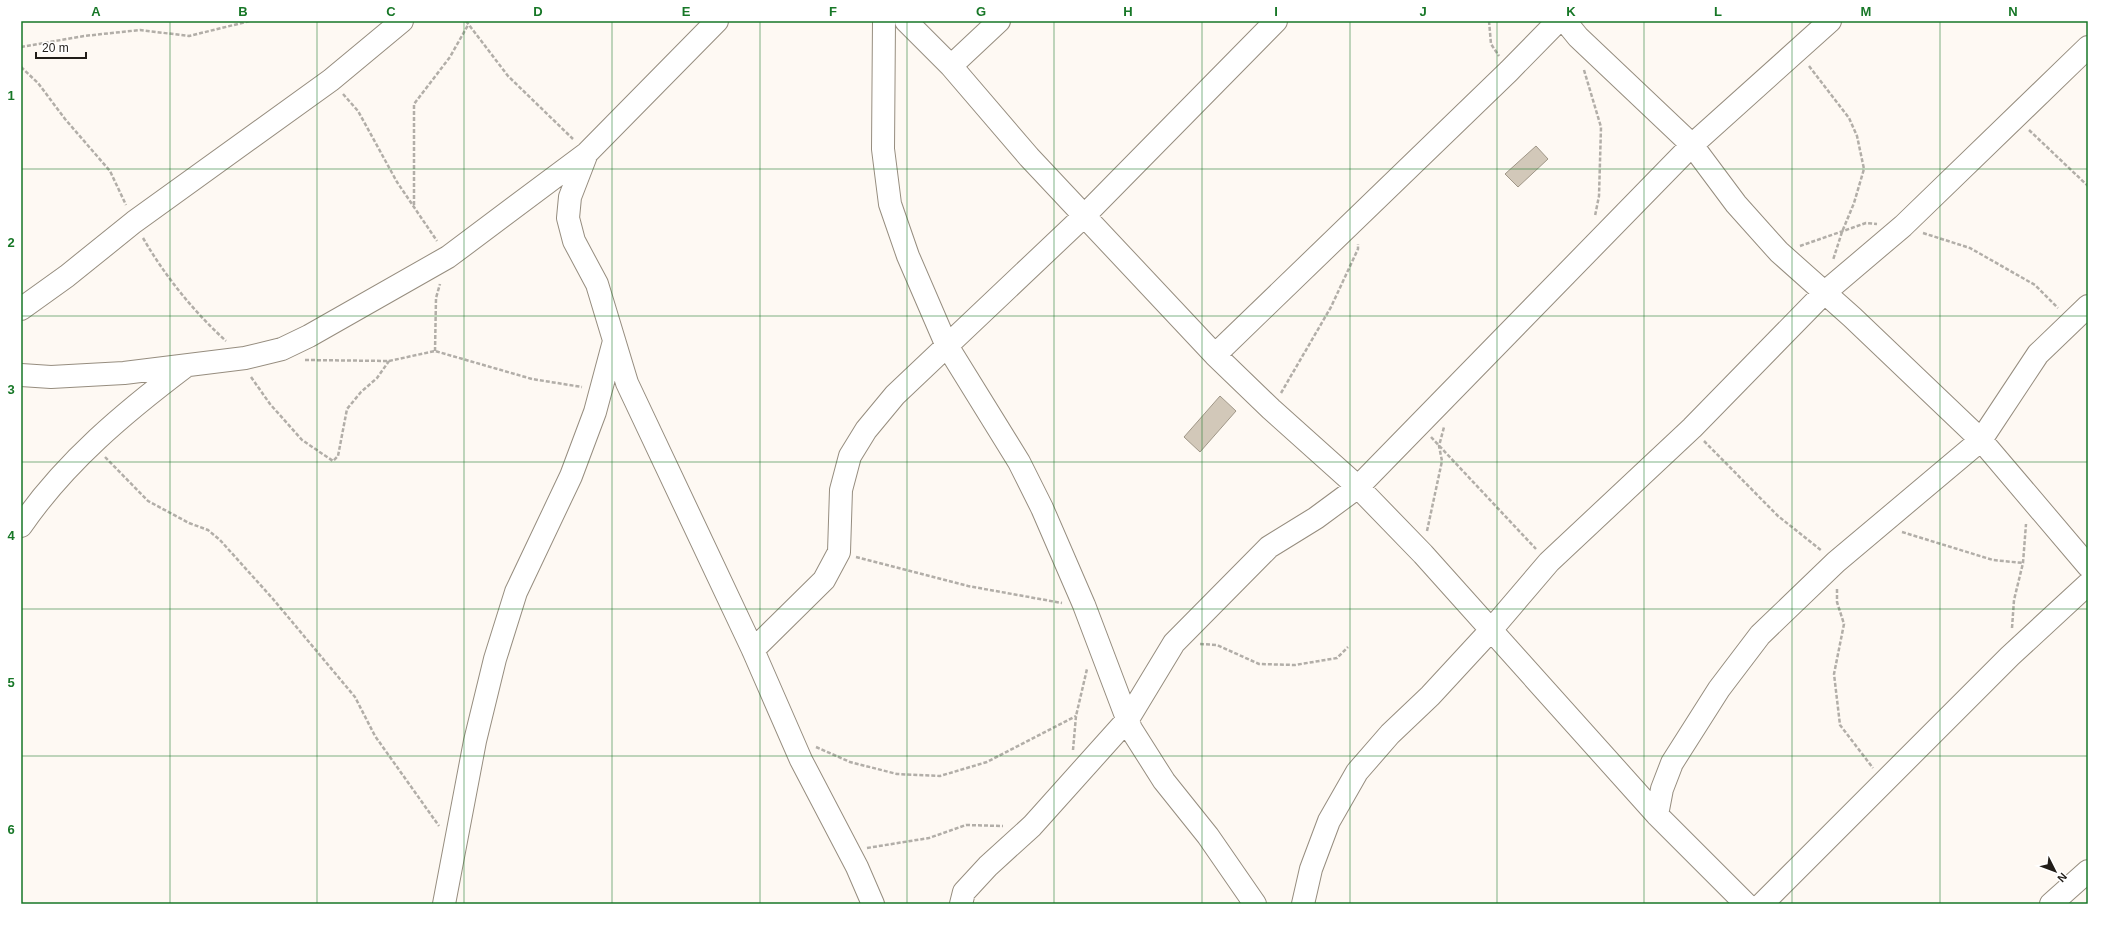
<svg xmlns="http://www.w3.org/2000/svg" width="2109" height="925" font-family="Helvetica,sans-serif">
  <style>
    .building { fill: #d2c8b9; stroke: #a09788 }
    .lines { fill: none; stroke-linecap: round; stroke-linejoin: round }
    .minor-casing { stroke: #968d7f; stroke-width: 24 }
    .path { stroke: #b2aea8; stroke-width: 2.5; stroke-dasharray: 4 2; stroke-linecap: butt }
    .minor { stroke: #fff; stroke-width: 22 }
    .grid { fill: none; stroke: #177727; stroke-width: 1; stroke-opacity: 0.55 }
    .neatline { fill: none; stroke: #177727; stroke-width: 1.5 }
    .grid-label { font-size: 13px; text-anchor: middle; font-weight: bold; fill: #177727 }
  </style>
  <rect width="100%" height="100%" fill="#fef9f3"/>
  <!-- building -->
  <path class="building" d="M1536,146L1548,159L1518,187L1505,174Z
    M1220,396L1236,411L1200,452L1184,437Z"/>
  <g class="lines">
    <!-- minor casing -->
    <g class="minor-casing">
      <path id="minor" d="M884,21L883,149L890,204L908,256L946,344L1019,462L1042,508L1084,605L1131,729L1164,781L1208,836L1255,904
        M906,21L951,66L1029,157L1215,355L1271,409L1358,487L1423,554L1657,815L1746,904
        M1565,21L1578,37L1692,145L1736,204L1779,252L1852,317L1981,440L2088,566
        M951,66L999,21
        M587,153L570,197L568,218L574,241L597,284L627,383L753,650L801,760L857,867L873,904
        M21,309L67,276L134,222L331,80L402,21
        M1215,355L1509,71L1558,21
        M21,375L51,377L124,373L245,358L282,349L309,336L448,257L587,153L717,21
        M21,526C65,462 125,412 186,366
        M753,650L824,580L839,552L841,490L850,456L866,430L895,395L1084,216L1276,21
        M1657,815L1662,789L1672,763L1719,689L1760,635L1836,562L1981,440L2038,354L2088,306
        M444,904L475,741L495,659L516,592L571,476L595,412L614,341
        M961,904L964,892L988,866L1032,826L1128,719L1174,643L1269,547L1316,518L1358,487L1692,145L1830,21
        M1303,904L1311,869L1329,821L1357,772L1390,734L1430,696L1491,630L1549,562L1692,428L1824,293L1903,226L2088,47
        M1762,904L2010,656L2088,584
        M2051,904L2088,871"/>
    </g>
    <!-- path -->
    <path class="path" d="M466,21L508,76L573,139
      M1489,21L1491,44L1499,56
      M21,47L84,36L140,30L189,36L250,21
      M1809,66L1849,118L1857,136L1864,169L1854,203L1842,232L1833,260
      M21,67L38,83L65,119L110,171L126,205
      M1584,70L1601,127L1599,196L1595,216
      M343,94L358,111L397,182L437,241
      M2029,130L2088,186
      M414,205V104L450,57L468,25
      M1923,233L1970,248L2035,285L2058,308
      M143,238C165,276 193,311 226,341
      M1800,246L1866,223L1877,224
      M435,351L436,298L440,284
      M305,360L389,361L435,351L532,379L582,387
      M251,377L270,404L302,440L333,461L338,456L347,409L361,392L377,378L389,361
      M1281,393L1331,307L1358,249V244
      M1431,437L1536,549
      M1704,441L1778,516L1822,551
      M105,457L148,501L189,523L208,530L220,540L273,599L355,697L375,736L439,826
      M1427,531L1442,461L1439,446L1444,427
      M1902,532L1993,560L2023,563
      M856,557L968,586L1062,603
      M1837,589V602L1844,624L1834,674L1840,725L1873,768
      M2012,628L2014,600L2023,563L2026,524
      M1200,644L1217,645L1259,664L1295,665L1337,658L1348,647
      M816,747L850,762L897,774L940,776L987,762L1076,716
      M1073,750L1076,716L1087,669
      M867,848L929,838L966,825L1003,826"/>
    <!-- minor -->
    <use href="#minor" class="minor"/>
  </g>
  <!-- grid -->
  <path class="grid" d="M170,21V904M317,21V904M464,21V904M612,21V904M760,21V904M907,21V904M1054,21V904M1202,21V904M1350,21V904M1497,21V904M1644,21V904M1792,21V904M1940,21V904M21,169H2088M21,316H2088M21,462H2088M21,609H2088M21,756H2088"/>
  <!-- border -->
  <rect width="2109" height="925" fill="none" stroke="#ffffff" stroke-width="44"/>
  <!-- north arrow -->
  <g transform="translate(2055 871) rotate(132)" stroke="#ffffff" stroke-width="3" paint-order="stroke">
  <path d="M0-3L7 15L0 10L-7 15Z" fill="#211d18"/>
  <text y="-6" font-size="11" font-weight="bold" text-anchor="middle" fill="#211d18">N</text>
  </g>
  <!-- scale -->
  <path d="M36 52v6h50v-6" fill="none" stroke="#211d18" stroke-width="2"/>
  <text x="42" y="52" font-size="12" fill="#211d18" stroke="#ffffff" stroke-width="3" paint-order="stroke">20 m</text>
  <rect x="22" y="22" width="2065" height="881" class="neatline"/>
  <g class="grid-label">
    <text x="96" y="16">A</text>
    <text x="243" y="16">B</text>
    <text x="391" y="16">C</text>
    <text x="538" y="16">D</text>
    <text x="686" y="16">E</text>
    <text x="833" y="16">F</text>
    <text x="981" y="16">G</text>
    <text x="1128" y="16">H</text>
    <text x="1276" y="16">I</text>
    <text x="1423" y="16">J</text>
    <text x="1571" y="16">K</text>
    <text x="1718" y="16">L</text>
    <text x="1866" y="16">M</text>
    <text x="2013" y="16">N</text>
    <text x="11" y="100">1</text>
    <text x="11" y="247">2</text>
    <text x="11" y="394">3</text>
    <text x="11" y="540">4</text>
    <text x="11" y="687">5</text>
    <text x="11" y="834">6</text>
  </g>
</svg>
